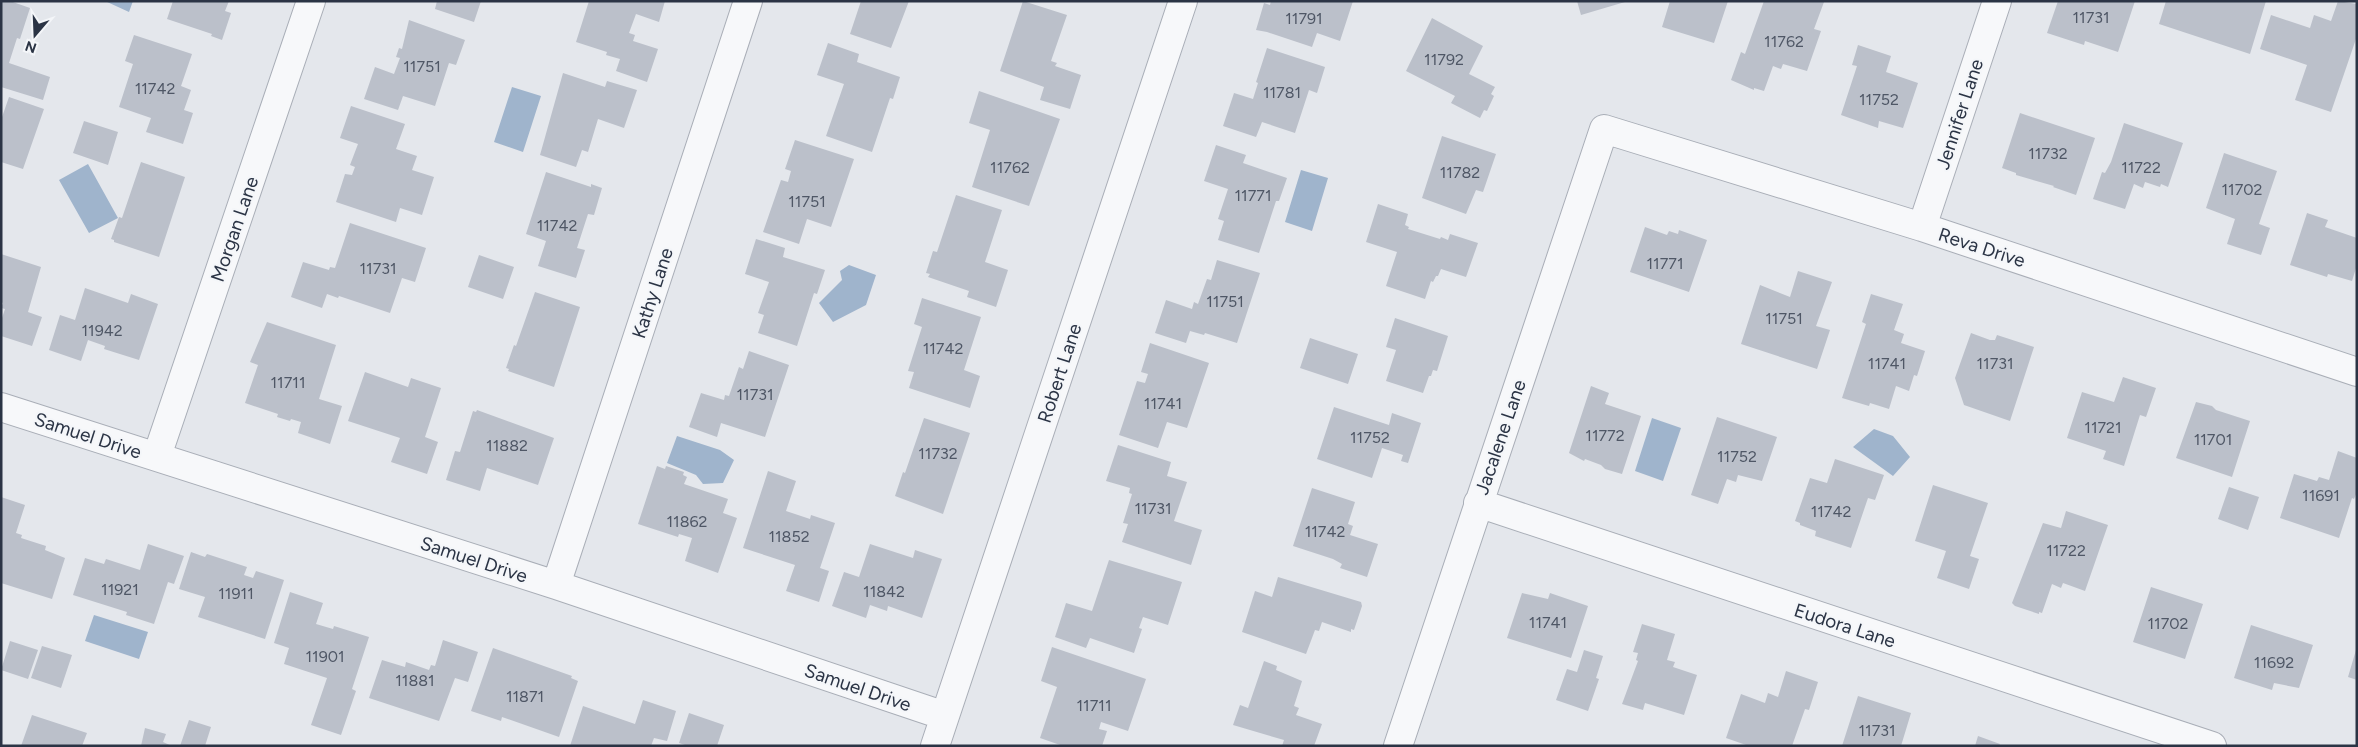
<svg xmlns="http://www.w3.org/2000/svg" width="2358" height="747" font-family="Figtree,sans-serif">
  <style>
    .water { fill: #9fb4cc }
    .building { fill: #bbc0ca }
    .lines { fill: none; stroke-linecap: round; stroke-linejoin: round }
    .street-casing { stroke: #a9aeb7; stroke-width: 30 }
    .street { stroke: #f7f8fa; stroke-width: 28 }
    .labels { text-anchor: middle; stroke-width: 4; stroke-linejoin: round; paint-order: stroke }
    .number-label { font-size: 16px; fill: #4f5766 }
    .street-label { font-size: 19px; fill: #2b3445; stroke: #f4f6f9 }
  </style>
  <rect width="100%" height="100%" fill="#e4e7ec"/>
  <!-- water -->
  <path class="water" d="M105,1H133L129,12Z
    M512,87L541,96L523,152L494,142Z
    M88,164L118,218L89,233L59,180Z
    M1301,170L1328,178L1312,231L1285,222Z
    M849,265L876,275L866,305L833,322L819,303L842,280L840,271Z
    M1652,418L1681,428L1663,481L1635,471Z
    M1874,429L1893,436L1910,457L1893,476L1853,447Z
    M677,436L720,450L734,460L723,483L703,484L696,475L667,463Z
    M94,615L148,632L139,659L85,641Z"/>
  <!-- building -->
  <path class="building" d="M1,1H10L30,8L20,39L17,38L9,63L50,77L43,100L1,87Z
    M173,1H229L225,11L231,13L222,40L211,36L212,34L167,19Z
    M437,1H481L474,22L435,9Z
    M589,1H665L659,22L636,14L629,33L635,35L633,41L658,49L647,82L616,71L620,59L606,55L607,52L576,42Z
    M861,1H909L891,48L850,34Z
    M1023,1L1067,15L1051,61L1057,63L1055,66L1081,75L1070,109L1040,100L1044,87L1000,71Z
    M1271,1H1353L1340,41L1317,33L1312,47L1267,32L1256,30L1264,3L1270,5Z
    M1577,1H1624L1625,2L1581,15Z
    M1670,1H1728L1714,43L1662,27Z
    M1764,1L1824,2L1814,29L1821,31L1807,71L1783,64L1781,69L1773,66L1764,91L1754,88V90L1731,80L1741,52L1745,54Z
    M2058,1H2135L2118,52L2085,41L2084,45L2047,33Z
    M2166,1H2266L2250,54L2159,24Z
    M2338,1L2357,4V36L2331,112L2295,100L2307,65L2260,49L2271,15L2310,28L2314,15L2331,21Z
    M1432,18L1483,46L1469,74L1495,87L1491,94L1494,96L1487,111L1484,110L1480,118L1451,103L1455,96L1406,71Z
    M409,20L465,40L456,65L449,63L435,106L403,96L398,110L364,99L375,67L394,74L400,58L396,57L399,48L402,49Z
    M134,35L192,54L181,86L191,90L184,110L193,113L183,144L146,132L151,118L119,107L133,64L125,61Z
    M828,43L859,54L857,62L900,77L893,99L890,98L872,152L826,136L844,84L817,75Z
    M1858,45L1891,56L1886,72L1918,83L1903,128L1879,121L1878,128L1841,115L1857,66L1852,65Z
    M1267,48L1325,67L1317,93L1309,90L1295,133L1262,122L1256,137L1223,126L1234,93L1253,99L1258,83L1256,82Z
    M563,73L605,87L607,81L637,90L624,128L598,119L588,152L582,150L576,167L540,155Z
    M979,91L1060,119L1029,206L972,187L990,130L969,123Z
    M9,97L44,109L23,169L1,162V120Z
    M351,106L405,124L396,149L417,156L412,170L434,177L422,215L400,208L396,222L336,202L345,174L352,175L355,167L350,165L358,144L340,138Z
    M2020,113L2095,138L2076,195L2053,187L2054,186L2016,175V173L2002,168Z
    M84,121L118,132L108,165L73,153Z
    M2124,123L2183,143L2168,187L2161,184L2160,187L2145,182L2143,188L2134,184L2125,209L2093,199L2102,172L2105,173L2111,162Z
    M1442,136L1496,154L1483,192L1476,190L1466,214L1422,198Z
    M795,140L854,159L831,227L807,219L799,244L763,232L781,180L788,182L791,171L785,169Z
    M1216,145L1246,155L1243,163L1287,178L1279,201H1276L1259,253L1218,240L1224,221L1218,219L1228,189L1204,181Z
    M2224,153L2277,171L2259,224L2270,228L2261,255L2227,244L2235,219L2206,208Z
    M141,162L185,177L159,257L114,242V240L111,239L119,217L122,218Z
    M546,172L591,187V184L602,188L594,215L588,214L577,248L585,250L576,278L538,266L546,241L526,234Z
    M956,195L1002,210L985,262L1008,270L996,307L967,297L969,291L928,277L930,274L926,273L933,251L937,252Z
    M1378,204L1408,214L1405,225L1409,227L1408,229L1440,239L1441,237L1448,240L1450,234L1478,243L1466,277L1441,269L1438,276H1436L1433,282L1431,281L1425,299L1386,286L1397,252L1366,242Z
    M2307,213L2328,220L2325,227L2357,238V265L2352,281L2328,274L2327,277L2290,265Z
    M350,223L426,248L415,282L402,278L390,313L339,296L338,298L327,294L322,308L291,297L303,262L329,270L330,267L335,268Z
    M1645,227L1667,235L1669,231L1678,234L1679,230L1707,240L1689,292L1630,272Z
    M756,239L785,248L783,257L825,270L817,294L814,293L797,346L758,333L764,315L758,313L769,282L745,274Z
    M1,254L41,267L28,312L42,317L32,346L1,336V321L5,309L1,308L3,303L1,302Z
    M479,255L514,267L503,299L468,287Z
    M1217,260L1260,273L1237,343L1205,333L1204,335L1190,331L1186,343L1155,333L1166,300L1192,309L1194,302L1198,304L1207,279L1211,280Z
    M1798,271L1832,282L1816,326L1830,330L1817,369L1741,344L1760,285L1790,297Z
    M85,288L128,303L131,294L158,304L139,360L104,349L105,346L88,340L81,361L49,350L60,315L75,320Z
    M535,292L580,307L554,387L508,371L509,369L506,368L514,345L516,346Z
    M1871,294L1903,304L1894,330L1904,334L1901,343L1925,351L1917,376L1914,375L1909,391L1896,386L1889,409L1870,403L1869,406L1842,398L1866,324L1862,322Z
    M922,298L981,317L964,370L980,376L970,408L909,388L914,372L908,371L922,327L914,324Z
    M1395,318L1448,336L1437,371L1433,370L1431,376H1429L1423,393L1386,381L1396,350L1386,347Z
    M267,322L336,345L319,399L342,406L330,444L298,433L301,422L291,419L290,421L277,417L278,414L245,403L258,365L250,362Z
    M1971,333L1990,340H1995L1997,335L2034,347L2010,421L1964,405L1955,378Z
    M1310,338L1358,354L1348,384L1300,368Z
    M1150,343L1209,363L1187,428L1167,422L1158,448L1119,435L1137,381L1145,383L1148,374L1141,372Z
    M749,351L789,365L765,437L721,423L717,437L689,427L701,393L724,400L725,395L729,396L739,367L743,369Z
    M365,372L408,387L411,378L441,388L425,437L438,442L427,474L391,462L400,438L348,421Z
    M2123,377L2156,388L2146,417L2140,415L2124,466L2103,459L2106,451L2067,438L2082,392L2114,402Z
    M1591,386L1609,393L1605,404L1641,416L1622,474L1605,469L1601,465L1585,459L1584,461L1569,453Z
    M2196,402L2212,406L2216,410L2250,421L2232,477L2176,458Z
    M1334,407L1389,425L1392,413L1421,423L1408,463L1401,461L1403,455L1382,448L1372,478L1317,459Z
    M477,410L554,438L538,485L487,468L480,491L446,480L455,451L460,452L473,411L476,412Z
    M1717,417L1777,437L1762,481L1738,475L1736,482L1727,479L1718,504L1691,495Z
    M924,418L970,433L943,514L895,496L903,472L905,473Z
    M1118,445L1171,462L1167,476L1187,482L1174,521L1202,530L1191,565L1122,542L1128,524L1123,523L1132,494L1129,493L1130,488L1106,481Z
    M2338,451L2357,458V492L2354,499L2352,498L2339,538L2280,518L2294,474L2317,481L2319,477L2329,480Z
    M1835,459L1884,475L1875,500L1868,498L1851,548L1815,536L1816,531L1800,525V523L1795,521L1810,478L1827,483Z
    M657,466L665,469L666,466L684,472L683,475L687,477L684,484L728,499L723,513L737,518L718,573L685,561L692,538L679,534L678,537L638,524Z
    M768,471L796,481L786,511L810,519L811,515L835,523L820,568L829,571L819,602L786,591L795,565L743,548Z
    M1933,485L1988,503L1970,556L1979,559L1969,589L1937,578L1946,551L1915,541Z
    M2229,487L2259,497L2248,530L2218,519Z
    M1312,488L1355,502L1348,524L1353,526L1350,535L1378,544L1367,577L1340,568L1342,564L1333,559L1293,546Z
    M1,497L25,505L16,533L22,535L21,538L46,546L45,550L65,558L52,599L1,583Z
    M2066,511L2108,525L2085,591L2063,583L2061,588L2052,584L2042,613L2039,612V614L2015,606L2012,603L2043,523L2061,528Z
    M148,544L184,556L174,584L168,582L154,624L126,615L127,612L73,595L85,558L104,564L106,559L140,570Z
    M870,544L913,558L915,550L942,559L922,618L888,606L887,611L870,605L866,618L832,606L844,572L859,577Z
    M191,552L205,557L207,554L247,567L244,575L253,578L256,571L284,580L265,639L198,617L205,597L179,589Z
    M1109,560L1182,582L1168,625L1143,617L1139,628L1142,629L1134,653L1090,638L1086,648L1055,637L1066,603L1092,611Z
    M1278,577L1361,602L1362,606L1354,630L1351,629V632L1322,622L1319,631L1315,630L1306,654L1242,632L1255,591L1272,597Z
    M2151,587L2203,604L2185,659L2133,642Z
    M290,592L323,603L316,624L333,629L334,626L369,637L352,689L356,691L341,735L311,725L327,678L284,664L289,648L274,643Z
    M1522,593L1548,599L1550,593L1588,606L1571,658L1507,638Z
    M1642,624L1675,634L1667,660L1675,662L1673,667L1697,675L1684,715L1645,703L1643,710L1622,704L1638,661L1636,660L1638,653L1633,652Z
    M2251,625L2313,645L2299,688L2274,683L2272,690L2234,678Z
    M443,640L478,652L468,682L455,678L439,721L369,698L382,660L405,667L406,662L429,670L431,665L435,666Z
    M10,641L38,650L28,679L1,670Z
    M42,646L72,655L61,688L31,678Z
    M1052,647L1146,679L1128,731L1101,722L1099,729L1107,731L1102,746H1063L1040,738L1057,687L1041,681Z
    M493,648L572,676L571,678L578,681L559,737L502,717L501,721L471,711Z
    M1584,650L1603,656L1596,678L1599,679L1588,711L1556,700L1567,669L1577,672Z
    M2356,650H2357V680L2348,677Z
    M1264,661L1277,666L1276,670L1302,681L1294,706L1299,708L1296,715L1322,724L1314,746H1282L1284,740L1233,725L1240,705L1248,708Z
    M1786,671L1818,682L1809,710L1805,709L1792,746H1749L1726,738L1741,694L1765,703L1768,693L1778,697Z
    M1858,696L1911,713L1901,746H1842Z
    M643,700L676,711L667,741L654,738L651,746H570L583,706L635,724Z
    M689,713L724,725L717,746H688L679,743Z
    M32,715L87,733L82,746H21Z
    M189,720L211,727L205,746H180Z
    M145,728L166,734L163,742L172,746H141Z
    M1978,736L2000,744L1999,746H1975Z"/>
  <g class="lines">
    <!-- street casing -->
    <g class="street-casing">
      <path id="street" d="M1922,227L1997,1
        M1,407L556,585L945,716
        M157,456L311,1
        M1478,503L2212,746
        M556,585L748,1
        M935,746L1183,1
        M1398,746L1604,129L1922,227L2357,372"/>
    </g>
    <!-- street -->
    <use href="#street" class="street"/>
  </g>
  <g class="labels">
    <!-- number labels -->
    <g class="number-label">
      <text x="2091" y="23">11731</text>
      <text x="1304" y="24">11791</text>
      <text x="1784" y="47">11762</text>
      <text x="1444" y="65">11792</text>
      <text x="422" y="72">11751</text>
      <text x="155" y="94">11742</text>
      <text x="1282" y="98">11781</text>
      <text x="1879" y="105">11752</text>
      <text x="2048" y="159">11732</text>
      <text x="1010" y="173">11762</text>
      <text x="2141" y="173">11722</text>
      <text x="1460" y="178">11782</text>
      <text x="2242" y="195">11702</text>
      <text x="1253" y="201">11771</text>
      <text x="807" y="207">11751</text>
      <text x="557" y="231">11742</text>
      <text x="1665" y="269">11771</text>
      <text x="378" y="274">11731</text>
      <text x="1225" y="307">11751</text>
      <text x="1784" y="324">11751</text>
      <text x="102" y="336">11942</text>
      <text x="943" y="354">11742</text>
      <text x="1887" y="369">11741</text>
      <text x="1995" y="369">11731</text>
      <text x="288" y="388">11711</text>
      <text x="755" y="400">11731</text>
      <text x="1163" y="409">11741</text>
      <text x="2103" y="433">11721</text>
      <text x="1605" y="441">11772</text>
      <text x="1370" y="443">11752</text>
      <text x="2213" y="445">11701</text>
      <text x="507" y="451">11882</text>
      <text x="938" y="459">11732</text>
      <text x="1737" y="462">11752</text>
      <text x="2321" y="501">11691</text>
      <text x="1153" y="514">11731</text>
      <text x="1831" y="517">11742</text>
      <text x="687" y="527">11862</text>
      <text x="1325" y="537">11742</text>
      <text x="789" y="542">11852</text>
      <text x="2066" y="556">11722</text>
      <text x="120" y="595">11921</text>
      <text x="884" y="597">11842</text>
      <text x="236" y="599">11911</text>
      <text x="1548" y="628">11741</text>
      <text x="2168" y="629">11702</text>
      <text x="325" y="662">11901</text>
      <text x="2274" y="668">11692</text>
      <text x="415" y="686">11881</text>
      <text x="525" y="702">11871</text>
      <text x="1094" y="711">11711</text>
      <text x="1877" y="736">11731</text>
    </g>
    <!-- street labels -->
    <g class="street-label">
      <text transform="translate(1959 114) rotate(-72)" y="7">Jennifer Lane</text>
      <text transform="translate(234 229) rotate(-71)" y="7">Morgan Lane</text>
      <text transform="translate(1982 247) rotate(18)" y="7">Reva Drive</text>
      <text transform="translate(652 293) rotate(-72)" y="7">Kathy Lane</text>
      <text transform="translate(1059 373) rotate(-72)" y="7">Robert Lane</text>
      <text transform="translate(88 435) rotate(18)" y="7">Samuel Drive</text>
      <text transform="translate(1500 437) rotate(-71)" y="7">Jacalene Lane</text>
      <text transform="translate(474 559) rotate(18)" y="7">Samuel Drive</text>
      <text transform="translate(1845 625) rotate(18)" y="7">Eudora Lane</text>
      <text transform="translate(858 687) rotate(19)" y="7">Samuel Drive</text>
    </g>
  </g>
  <!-- border -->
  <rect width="2358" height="747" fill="none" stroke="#2b3445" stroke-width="5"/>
  <!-- north arrow -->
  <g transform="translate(35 35) rotate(199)" stroke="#f4f6f9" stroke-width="4" paint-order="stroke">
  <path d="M0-4L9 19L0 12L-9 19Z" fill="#2b3445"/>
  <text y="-8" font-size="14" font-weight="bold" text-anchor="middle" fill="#2b3445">N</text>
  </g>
</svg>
